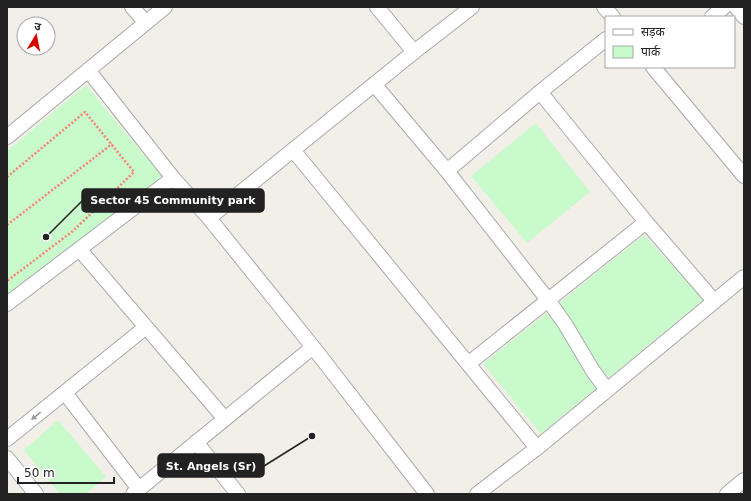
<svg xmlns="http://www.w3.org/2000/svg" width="751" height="501" font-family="'DejaVu Sans','Noto Sans Devanagari',sans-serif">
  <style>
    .park { fill: #c8facc }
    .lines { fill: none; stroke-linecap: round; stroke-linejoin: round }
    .minor-casing { stroke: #a9a9a9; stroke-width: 16 }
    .path { stroke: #fa8072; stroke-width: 2.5; stroke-dasharray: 2 2; stroke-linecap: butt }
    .minor { stroke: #fff; stroke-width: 14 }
    .oneway { fill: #9c9c9c }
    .leader { fill: none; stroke: #222; stroke-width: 1.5 }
    .callout-dot { fill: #222; stroke: #fff; stroke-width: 1.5 }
    .callout { fill: #222; stroke: #222; stroke-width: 1.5 }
    .callout-label { font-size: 11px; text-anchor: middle; font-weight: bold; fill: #fff }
  </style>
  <rect width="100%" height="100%" fill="#f2efe9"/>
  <!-- park -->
  <path class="park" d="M86,85L162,177L7,297V151Z
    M536,123L590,192L527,243L471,176Z
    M644,235L703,300L541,434L483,364Z
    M58,420L106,477L86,494H60L24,450Z"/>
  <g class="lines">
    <!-- minor casing -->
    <g class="minor-casing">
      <path id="minor" d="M132,7L146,23
        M377,7L414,52
        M604,7L613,17
        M736,7L744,17
        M712,17L724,7
        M653,67L744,176
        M88,70L173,178L209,218L313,347L427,494
        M374,84L447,171L548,300L565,324L593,371L607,390
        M540,92L646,222L714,301
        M7,137L165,7
        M293,150L537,448
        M447,171L540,92L606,39
        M209,218L414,52L472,7
        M79,249L225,419
        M7,304L173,178
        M468,364L646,222
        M65,393L139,489
        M7,439L146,327
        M196,442L238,494
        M7,458L36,494
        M133,494L313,347
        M477,494L537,448L744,277
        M727,494L744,480"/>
    </g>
    <!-- path -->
    <path class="path" d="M7,177L85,112L134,172L73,231L7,281
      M7,225L112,144"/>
    <!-- minor -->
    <use href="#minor" class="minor"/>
  </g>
  <!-- one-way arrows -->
  <defs><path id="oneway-solid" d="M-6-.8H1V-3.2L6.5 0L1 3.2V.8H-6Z"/></defs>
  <use class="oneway" href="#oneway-solid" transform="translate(36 416) rotate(141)"/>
  <!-- callouts -->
  <path class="leader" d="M46 237L82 201M312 436L264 466"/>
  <g class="callout-dot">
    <circle cx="46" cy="237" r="4"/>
    <circle cx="312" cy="436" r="4"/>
  </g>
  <g class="callout">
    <rect x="82" y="189" width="182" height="23" rx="4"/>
    <rect x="158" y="454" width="106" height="23" rx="4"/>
  </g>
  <g class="callout-label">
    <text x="173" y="204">Sector 45 Community park</text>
    <text x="211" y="470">St. Angels (Sr)</text>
  </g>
  <!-- border -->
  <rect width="751" height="501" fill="none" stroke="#222222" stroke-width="16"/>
  <!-- legend -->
  <rect x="605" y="16" width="130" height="52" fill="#ffffff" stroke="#a7a7a7"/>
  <rect x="613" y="29" width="20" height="6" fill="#ffffff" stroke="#a7a7a7"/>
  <text x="641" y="36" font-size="12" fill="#222222">सड़क</text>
  <rect x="613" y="46" width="20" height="12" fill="#c8facc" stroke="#a7a7a7"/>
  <text x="641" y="56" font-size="12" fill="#222222">पार्क</text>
  <!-- north arrow -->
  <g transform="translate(36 36) rotate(10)"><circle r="19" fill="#ffffff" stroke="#a7a7a7"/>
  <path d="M0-3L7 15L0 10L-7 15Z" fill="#d40000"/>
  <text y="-6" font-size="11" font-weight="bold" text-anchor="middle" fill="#222222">उ</text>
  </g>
  <!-- scale -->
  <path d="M18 477v6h96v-6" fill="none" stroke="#222222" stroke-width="2"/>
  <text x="24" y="477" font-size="12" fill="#222222" stroke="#ffffff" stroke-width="3" paint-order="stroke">50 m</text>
</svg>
